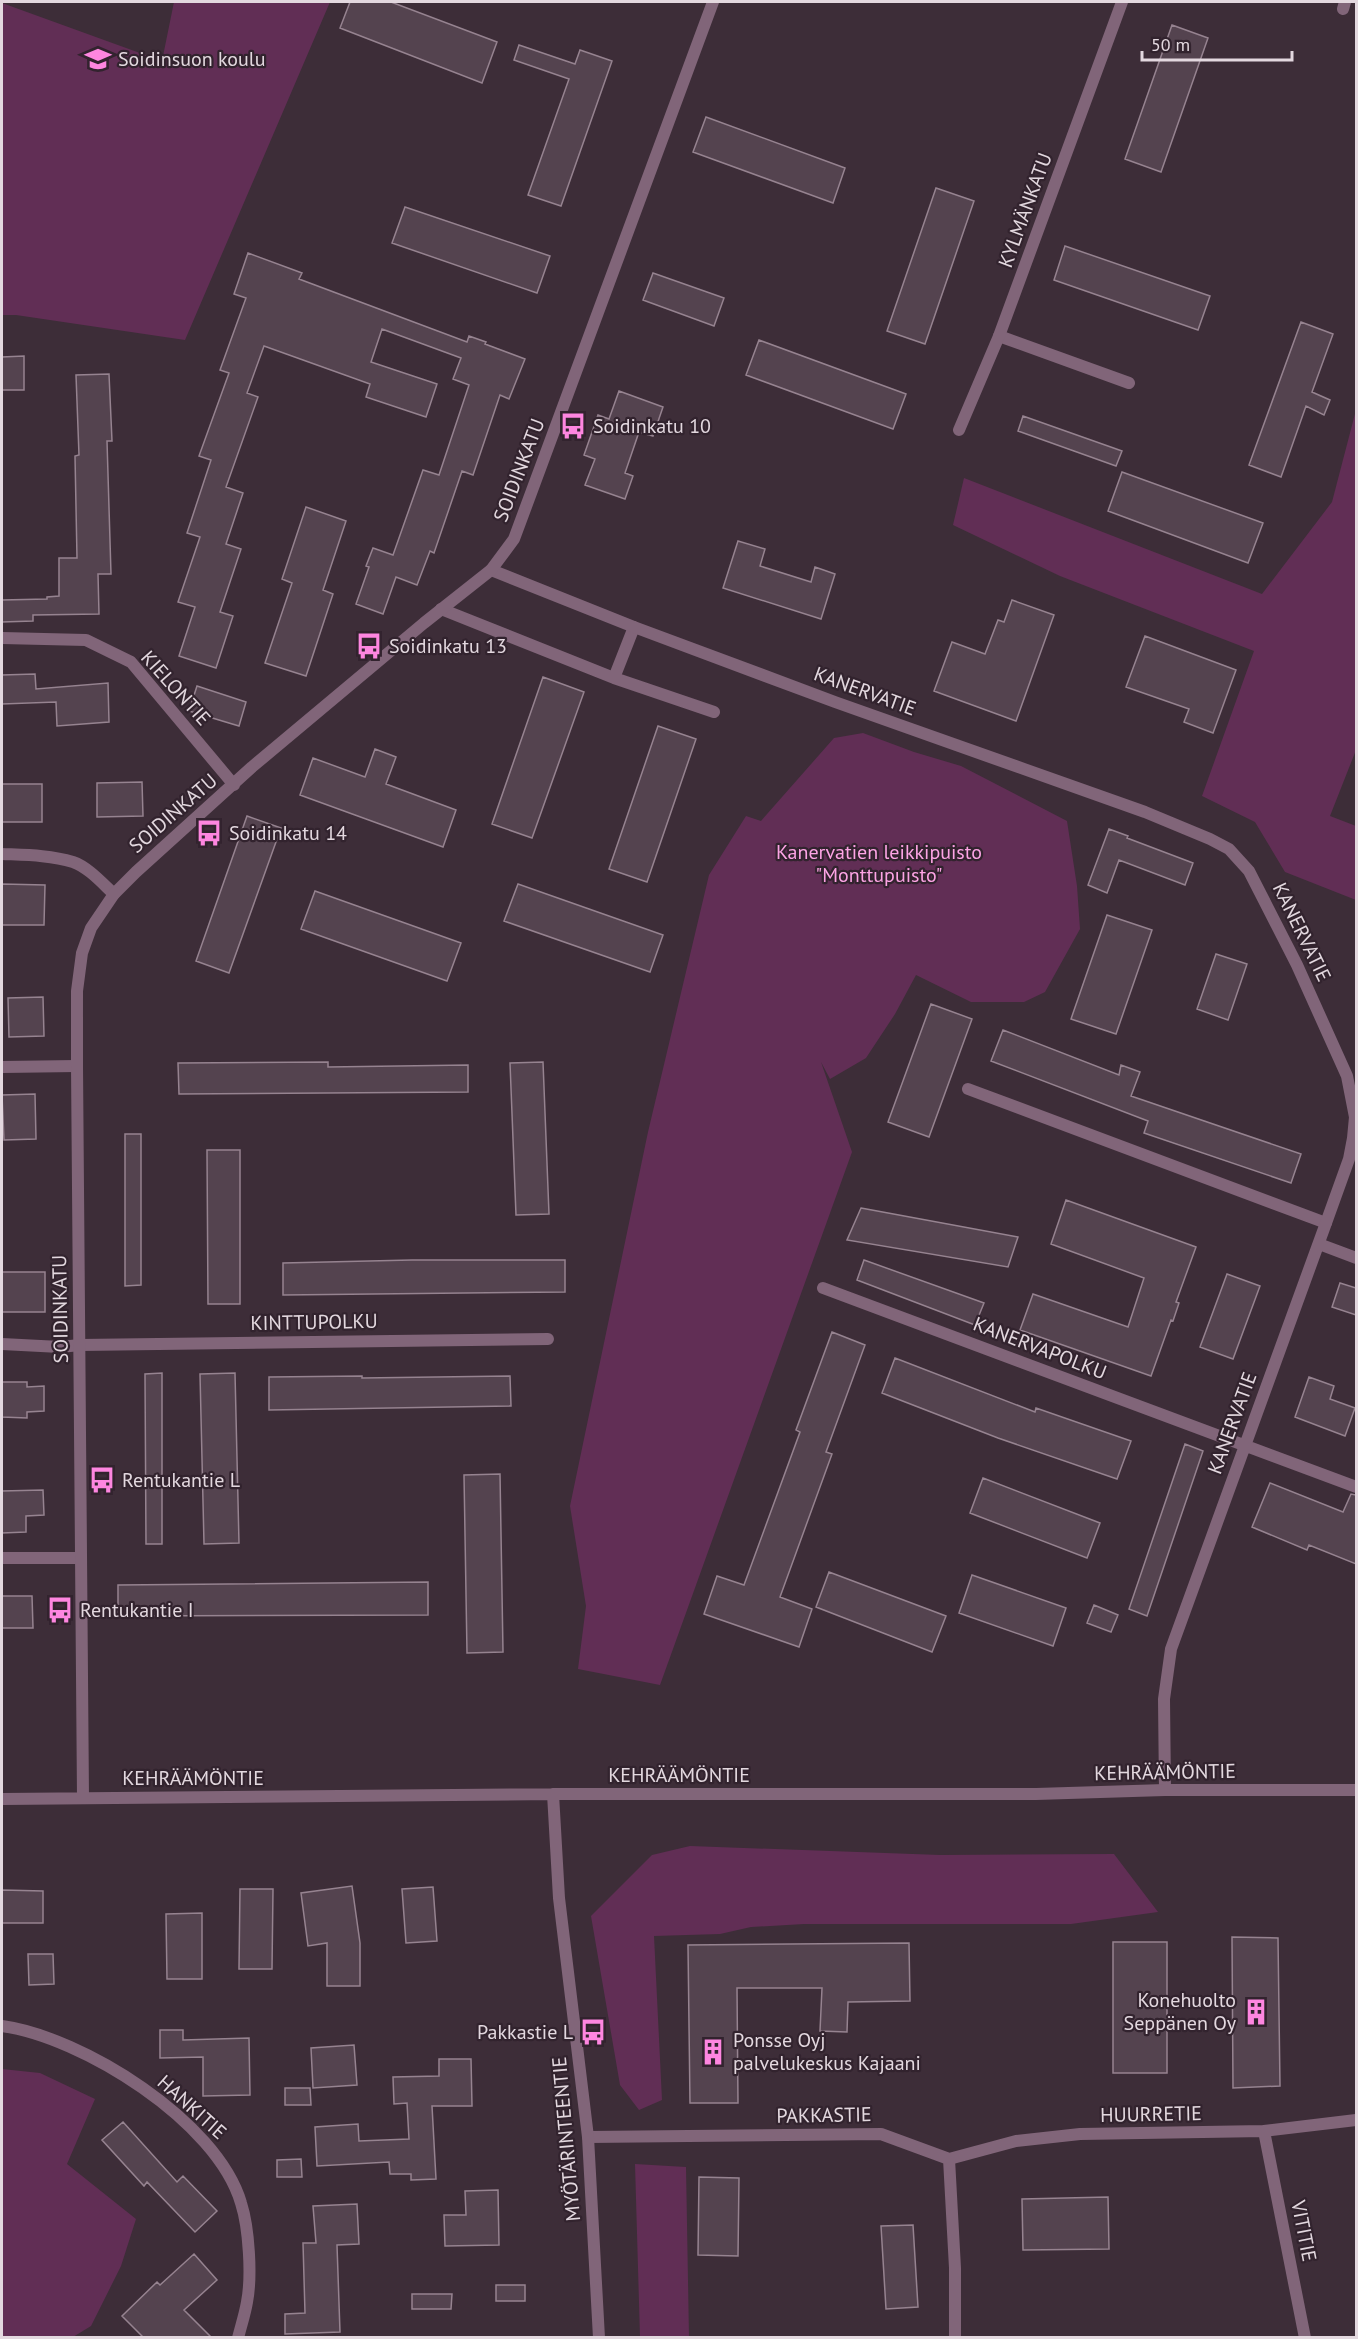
<svg xmlns="http://www.w3.org/2000/svg" width="1358" height="2339" font-family="'PT Sans',sans-serif">
  <style>
    .green { fill: #612e55 }
    .building { fill: #54434f; stroke: #968390; stroke-width: 1.5 }
    .lines { fill: none; stroke-linecap: round; stroke-linejoin: round }
    .service { stroke: #816579; stroke-width: 12 }
    .minor { stroke: #816579; stroke-width: 12 }
    .tertiary { stroke: #816579; stroke-width: 12 }
    .labels { text-anchor: middle; stroke-width: 4.5; stroke-linejoin: round; paint-order: stroke }
    .poi-label { font-size: 20px; fill: #e3d8df; stroke: #32232e; text-anchor: start }
    .street-label { font-size: 20px; fill: #e3d8df; stroke: #32232e }
    .park-label { font-size: 20px; fill: #fda4e5; stroke: #32232e }
  </style>
  <rect width="100%" height="100%" fill="#3d2d38"/>
  <!-- green -->
  <path class="green" d="M174,2H330L185,340L16,315H2V3L162,61Z
    M1356,410V750L1330,816L1356,826V900L1285,872L1255,822L1202,796L1254,651L1060,576L953,525L964,478L1262,594L1332,502Z
    M863,733L914,752L961,766L1067,821L1077,886L1080,929L1045,992L1024,1002H971L916,975L895,1014L866,1058L830,1079L821,1062L852,1152L660,1685L578,1669L586,1606L570,1506L648,1132L709,875L746,816L761,821L834,738Z
    M690,1846L940,1855L1114,1854L1158,1912L1071,1924H804L751,1927L720,1934L654,1936L662,2100L639,2110L620,2085L591,1916L652,1855Z
    M2,2069L40,2073L95,2099L67,2164L136,2219L121,2266L91,2326L73,2337H2Z
    M635,2164L686,2167L689,2337H640Z"/>
  <!-- building -->
  <path class="building" d="M350,2H391L497,42L482,83L340,28Z
    M1172,25L1208,38L1161,172L1125,159Z
    M519,45L575,64L580,50L612,61L561,206L528,195L569,79L514,60Z
    M706,117L845,168L833,203L693,152Z
    M936,188L974,201L925,344L887,331Z
    M405,207L550,256L537,293L392,243Z
    M1065,246L1210,296L1198,330L1054,280Z
    M248,253L302,273L299,279L467,342L469,336L486,342L485,344L525,359L509,399L500,395L473,475L462,471L434,553L430,551L417,585L396,577L383,614L356,604L369,567L366,566L373,548L393,555L423,470L439,475L469,385L453,379L461,358L382,329L371,362L437,384L426,417L366,397L370,384L264,346L247,393L258,397L226,487L243,493L226,544L241,549L220,612L233,616L216,668L179,656L195,607L178,602L200,537L187,533L211,460L199,456L229,373L220,370L246,298L234,294Z
    M653,273L724,298L714,326L643,300Z
    M1301,322L1333,334L1312,392L1330,400L1324,415L1306,406L1281,477L1249,465Z
    M759,340L906,394L893,429L746,375Z
    M24,356V390H2V357Z
    M109,374L112,441H107L111,574H98L99,614L33,615V621L2,622V600L47,599V597L59,596V558H77L75,456L79,455L76,375Z
    M619,391L663,407L653,436L639,432L625,473L633,476L625,499L585,485L595,459L584,455L598,415L609,419Z
    M1023,416L1122,451L1116,466L1018,431Z
    M1122,472L1263,523L1248,563L1108,511Z
    M306,507L346,521L323,590L333,594L306,676L265,663L292,583L282,579Z
    M738,541L765,549L760,566L811,582L815,567L835,574L821,619L723,588Z
    M1012,600L1054,615L1016,721L934,691L952,642L985,654L998,620L1004,622Z
    M1145,636L1236,670L1213,733L1184,722L1189,709L1126,687Z
    M35,674L36,689L108,683L109,722L57,726L56,702L2,704V675Z
    M543,677L584,692L532,838L492,824Z
    M197,686L246,702L239,726L189,711Z
    M658,726L696,739L647,882L609,869Z
    M375,749L396,757L386,784L456,810L443,847L300,795L313,758L365,777Z
    M142,782L143,816L97,817V783Z
    M2,784H42V822H2Z
    M247,816L281,828L229,973L196,961Z
    M1109,829L1128,836L1127,838L1193,863L1185,885L1119,860L1107,893L1088,885Z
    M2,884L45,885L44,925H2Z
    M518,884L663,935L650,972L504,921Z
    M315,891L461,943L447,981L301,929Z
    M1107,915L1152,930L1116,1034L1071,1019Z
    M1216,954L1247,964L1228,1020L1197,1009Z
    M43,997L44,1036L9,1037L8,998Z
    M931,1004L972,1019L929,1137L888,1122Z
    M1003,1030L1119,1075L1121,1065L1140,1072L1131,1096L1301,1154L1291,1183L1144,1133L1148,1121L991,1061Z
    M328,1062V1067L468,1065V1092L179,1094L178,1063Z
    M543,1062L549,1214L516,1215L510,1063Z
    M35,1094L36,1139L4,1140L2,1095Z
    M125,1134H141V1285L125,1286Z
    M207,1150H240V1304H208Z
    M1066,1200L1196,1247L1176,1302L1179,1303L1173,1321L1171,1320L1151,1376L1020,1330L1033,1294L1128,1327L1144,1278L1051,1244Z
    M861,1208L1018,1237L1008,1267L847,1240Z
    M412,1260H565V1292L283,1295V1263Z
    M864,1260L984,1303L975,1325L857,1280Z
    M2,1272H45V1312H2Z
    M1227,1274L1260,1286L1233,1359L1200,1347Z
    M1340,1283L1356,1288V1315L1332,1307Z
    M832,1332L865,1345L826,1452L832,1454L780,1597L812,1609L799,1647L704,1614L717,1576L744,1585L800,1432L796,1430Z
    M895,1358L1035,1412L1036,1408L1131,1441L1117,1479L998,1438L882,1393Z
    M162,1373V1544H146L145,1374Z
    M235,1373L239,1543L204,1544L200,1374Z
    M362,1376V1378L510,1376L511,1406L269,1410V1377Z
    M1309,1377L1334,1386L1330,1399L1355,1408L1345,1436L1295,1417Z
    M2,1382H27V1387L44,1386V1411L27,1412V1418L2,1417Z
    M1185,1444L1203,1451L1147,1616L1129,1609Z
    M500,1474L503,1652L467,1653L464,1475Z
    M983,1478L1100,1523L1087,1558L970,1513Z
    M1270,1483L1343,1512L1351,1494L1356,1495V1564L1309,1545L1307,1550L1252,1527Z
    M43,1490L44,1515L26,1516V1532L2,1533V1491Z
    M829,1572L946,1616L932,1652L816,1607Z
    M972,1575L1066,1608L1053,1646L959,1613Z
    M428,1582V1615L118,1616V1585Z
    M2,1596H32L33,1628H2Z
    M1094,1605L1118,1615L1111,1632L1087,1623Z
    M352,1886L360,1943V1986H327V1943L308,1946L301,1893Z
    M433,1887L437,1941L406,1943L402,1889Z
    M240,1889H273L272,1969H239Z
    M2,1890L43,1891V1923H2Z
    M202,1913V1979H167L166,1914Z
    M1232,1937L1278,1938L1280,2086L1233,2088Z
    M1113,1942H1167V2073H1113Z
    M909,1943L910,2001L848,2002L847,2032L820,2031L822,1988H737L738,2103H690L688,1945Z
    M28,1954H53L54,1984L29,1985Z
    M160,2030H183V2040L249,2038L250,2095L203,2096V2057L160,2058Z
    M354,2045L357,2085L313,2088L311,2048Z
    M439,2059H471L472,2106H432L436,2179L411,2180V2174H390L389,2162L317,2166L315,2127L358,2124L359,2141L409,2139L407,2103L394,2104L393,2077L439,2076Z
    M285,2088H310L311,2105H285Z
    M123,2122L177,2182L183,2176L217,2211L195,2232L147,2182L144,2186L102,2140Z
    M301,2159L302,2177H277V2160Z
    M699,2177L739,2178L738,2256L698,2255Z
    M498,2190L499,2245L445,2246L444,2215H466L465,2191Z
    M1108,2197L1109,2249L1023,2250L1022,2199Z
    M357,2204L359,2244L337,2245L340,2332L285,2334V2314L305,2313L303,2243H316L313,2206Z
    M913,2225L918,2307L886,2309L881,2226Z
    M194,2254L217,2280L184,2310L211,2337H143L122,2316L157,2282L160,2285Z
    M496,2285H525V2301H496Z
    M412,2294H452L451,2309H412Z"/>
  <g class="lines">
    <!-- service -->
    <path class="service" d="M1343,9L1345,2
      M999,336L1129,383
      M441,609L614,678L714,712
      M614,678L634,627
      M968,1089L1326,1223"/>
    <!-- minor -->
    <path class="minor" d="M959,430L999,336L1122,2
      M491,570L634,627L835,702L1145,812L1210,839L1229,849L1249,871L1297,965L1347,1076L1355,1117L1353,1138L1349,1159L1326,1223L1171,1649L1164,1699L1165,1790
      M2,638L86,640L131,662L234,785
      M2,854C25,855 50,855 73,862C88,867 103,884 114,894
      M2,1067L77,1066
      M1319,1244L1356,1258
      M823,1288L1356,1487
      M2,1344L60,1347L80,1345L548,1339
      M2,1558H79
      M2,2026C82,2037 217,2121 241,2203C249,2228 252,2276 247,2302C245,2314 241,2326 238,2338
      M1264,2131L1305,2338
      M588,2137L881,2134L949,2159L955,2268V2338
      M949,2159L1016,2141L1080,2134L1264,2131L1356,2120"/>
    <!-- tertiary -->
    <path class="tertiary" d="M553,1794L559,1898L588,2137L599,2338
      M83,1798L77,1066V991L82,953L91,928L114,894L136,872L252,767L424,623L491,570L514,539L713,2
      M2,1799L553,1794H1036L1165,1790H1356"/>
  </g>
  <!-- icons -->
  <defs>
    <g id="school-bare" transform="scale(2.07)"><path d="M0-5L7-2L0 1L-7-2ZM-4 1L0 2.5L4 1V4Q0 6-4 4Z" fill="#fe86e0" stroke="#32232e" stroke-width="2.5" paint-order="stroke"/></g>
    <g id="bus-bare" transform="scale(2.07)"><path d="M-5-6H5V4H4V6H2V4H-2V6H-4V4H-5ZM-3.5-4V0h7V-4ZM-3.5 1.2v1.5H-2V1.2ZM2 1.2v1.5H3.5V1.2Z" fill="#fe86e0" stroke="#32232e" stroke-width="2.5" paint-order="stroke"/></g>
    <g id="building-bare" transform="scale(2.07)"><path d="M-4-6H4V6H1V3H-1V6H-4ZM-2.5-4.3h1.7v1.8h-1.7ZM.8-4.3h1.7v1.8H.8ZM-2.5-1h1.7V.8h-1.7ZM.8-1h1.7V.8H.8Z" fill="#fe86e0" stroke="#32232e" stroke-width="2.5" paint-order="stroke"/></g>
  </defs>
  <g fill-rule="evenodd">
    <use href="#school-bare" x="98" y="59"/>
    <use href="#bus-bare" x="573" y="426"/>
    <use href="#bus-bare" x="369" y="646"/>
    <use href="#bus-bare" x="209" y="833"/>
    <use href="#bus-bare" x="102" y="1480"/>
    <use href="#bus-bare" x="60" y="1610"/>
    <use href="#building-bare" x="1256" y="2012"/>
    <use href="#bus-bare" x="593" y="2032"/>
    <use href="#building-bare" x="713" y="2052"/>
  </g>
  <g class="labels">
    <!-- poi labels -->
    <g class="poi-label">
      <text x="118" y="66">Soidinsuon koulu</text>
      <text x="593" y="433">Soidinkatu 10</text>
      <text x="389" y="653">Soidinkatu 13</text>
      <text x="229" y="840">Soidinkatu 14</text>
      <text x="122" y="1487">Rentukantie L</text>
      <text x="80" y="1617">Rentukantie I</text>
      <text x="1236" y="2007" text-anchor="end">Konehuolto<tspan x="1236" dy="23">Seppänen Oy</tspan></text>
      <text x="573" y="2039" text-anchor="end">Pakkastie L</text>
      <text x="733" y="2047">Ponsse Oyj<tspan x="733" dy="23">palvelukeskus Kajaani</tspan></text>
    </g>
    <!-- street labels -->
    <g class="street-label">
      <text transform="translate(1025 210) rotate(-70)" y="7">KYLMÄNKATU</text>
      <text transform="translate(519 470) rotate(-69)" y="7">SOIDINKATU</text>
      <text transform="translate(176 688) rotate(48)" y="7">KIELONTIE</text>
      <text transform="translate(865 691) rotate(20)" y="7">KANERVATIE</text>
      <text transform="translate(173 813) rotate(-41)" y="7">SOIDINKATU</text>
      <text transform="translate(1302 932) rotate(64)" y="7">KANERVATIE</text>
      <text transform="translate(60 1309) rotate(-91)" y="7">SOIDINKATU</text>
      <text transform="translate(314 1322) rotate(-1)" y="7">KINTTUPOLKU</text>
      <text transform="translate(1040 1348) rotate(21)" y="7">KANERVAPOLKU</text>
      <text transform="translate(1232 1423) rotate(-70)" y="7">KANERVATIE</text>
      <text transform="translate(1165 1772) rotate(-1)" y="7">KEHRÄÄMÖNTIE</text>
      <text x="679" y="1782">KEHRÄÄMÖNTIE</text>
      <text x="193" y="1785">KEHRÄÄMÖNTIE</text>
      <text transform="translate(192 2107) rotate(42)" y="7">HANKITIE</text>
      <text transform="translate(1151 2114) rotate(-1)" y="7">HUURRETIE</text>
      <text transform="translate(824 2115) rotate(-1)" y="7">PAKKASTIE</text>
      <text transform="translate(566 2139) rotate(-95)" y="7">MYÖTÄRINTEENTIE</text>
      <text transform="translate(1304 2231) rotate(79)" y="7">VITITIE</text>
    </g>
    <!-- park labels -->
    <g class="park-label">
      <text x="879" y="859">Kanervatien leikkipuisto<tspan x="879" dy="23">"Monttupuisto"</tspan></text>
    </g>
  </g>
  <!-- border -->
  <rect width="1358" height="2339" fill="none" stroke="#e3d8df" stroke-width="6"/>
  <!-- scale -->
  <path d="M1142 51v9h150v-9" fill="none" stroke="#e3d8df" stroke-width="3"/>
  <text x="1151" y="51" font-size="18" fill="#e3d8df" stroke="#32232e" stroke-width="4.5" paint-order="stroke">50 m</text>
</svg>
